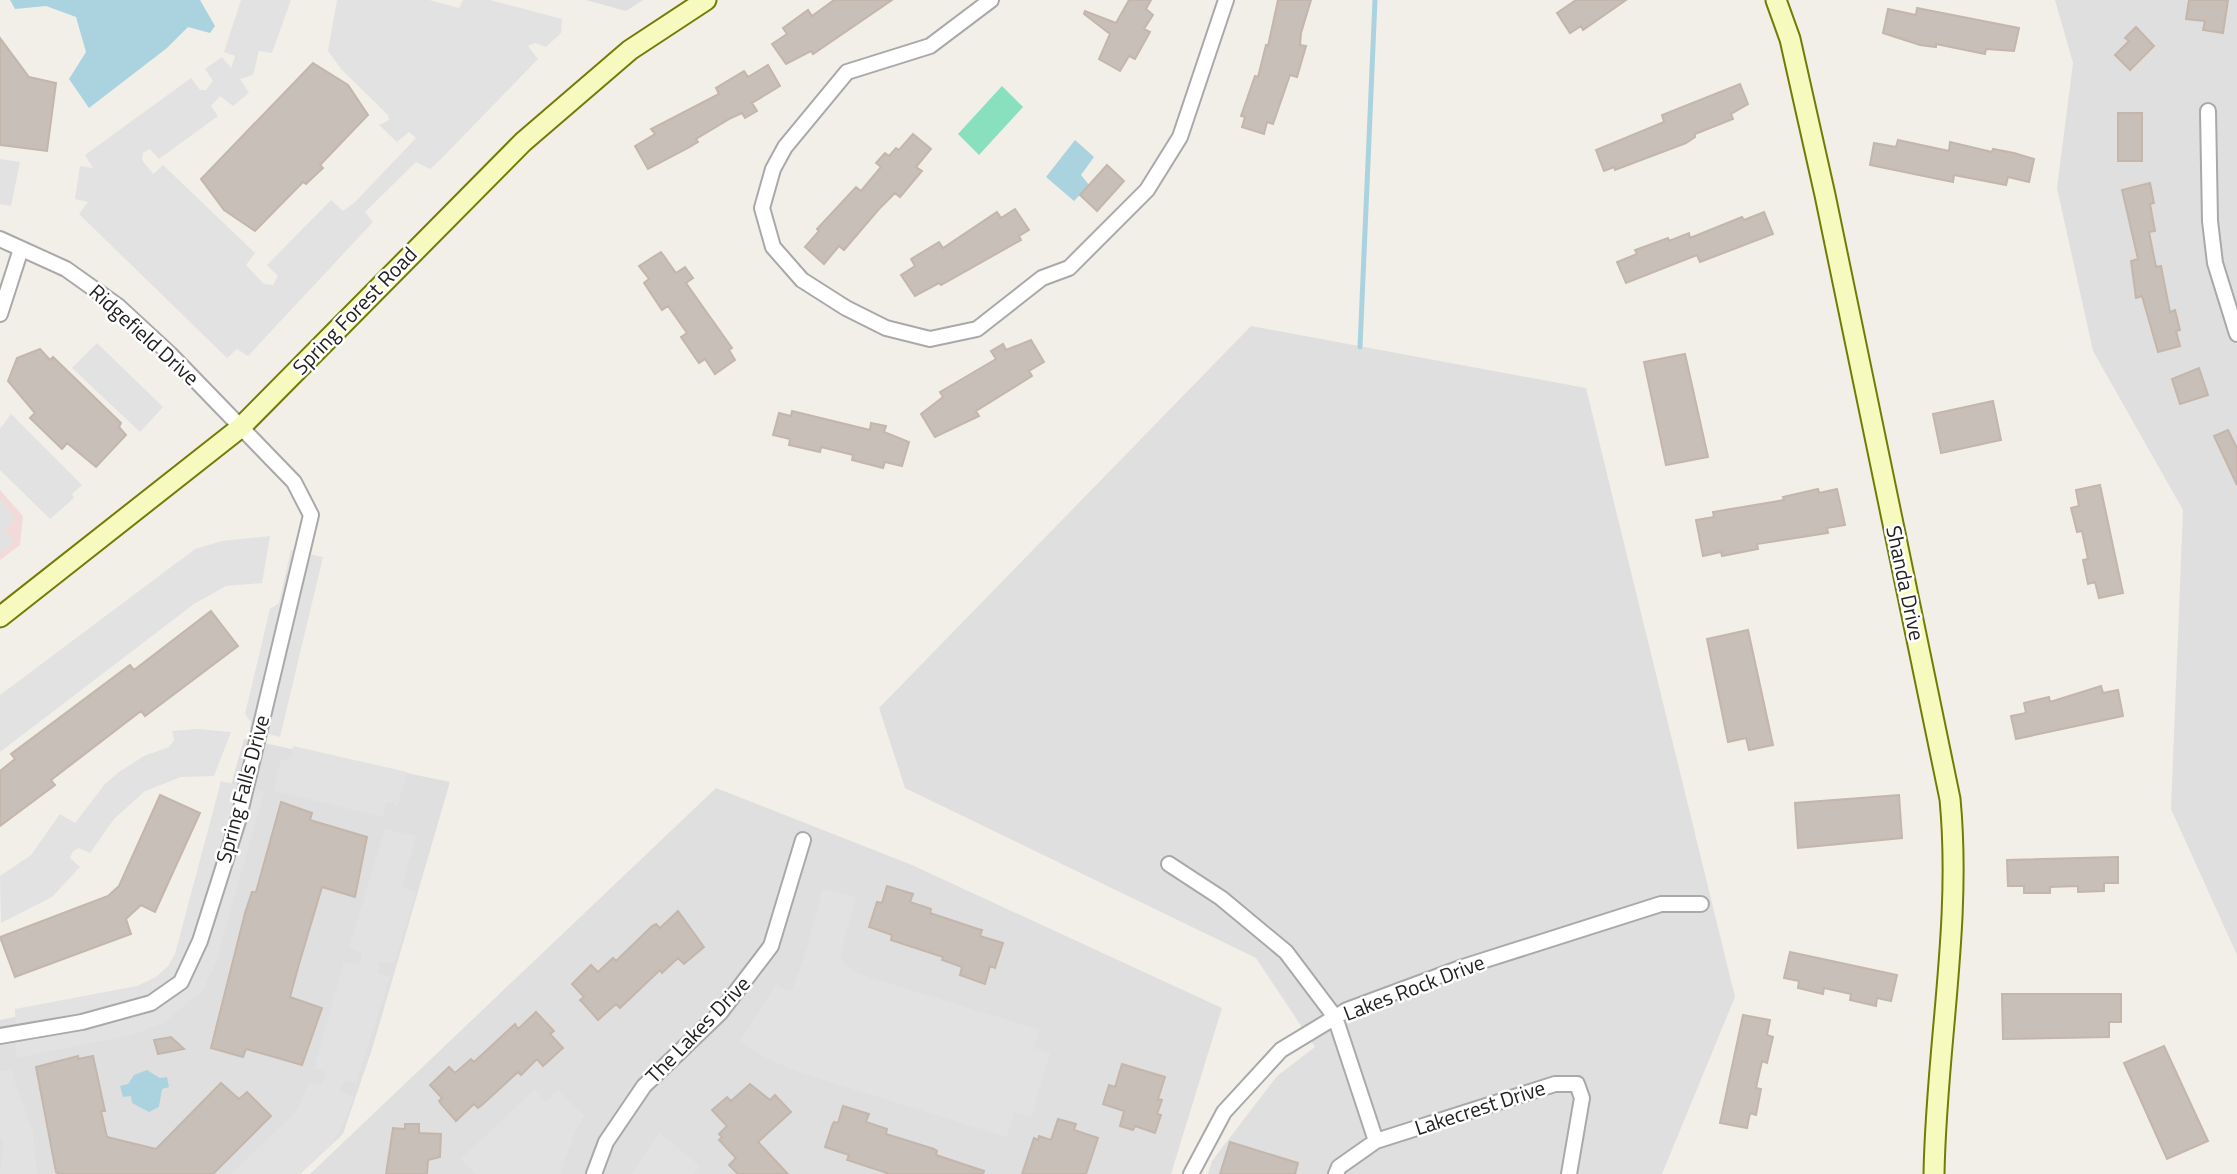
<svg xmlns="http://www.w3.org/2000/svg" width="2237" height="1174" font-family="'Titillium Web',sans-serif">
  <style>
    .residential { fill: #e0dfdf }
    .commercial { fill: #f2dad9 }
    .pitch { fill: #88e0be }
    .parking { fill: #e2e2e2 }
    .water { fill: #aad3df }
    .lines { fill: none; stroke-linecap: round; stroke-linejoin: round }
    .stream { stroke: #aad3df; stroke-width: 5 }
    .building { fill: #c7bfb8; stroke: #c4b6ab; stroke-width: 2 }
    .street-casing { stroke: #a9a9a9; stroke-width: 18 }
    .secondary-casing { stroke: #707d05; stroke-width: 23 }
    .street { stroke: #fff; stroke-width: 14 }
    .secondary { stroke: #f7fabf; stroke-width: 19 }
    .labels { text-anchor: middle; stroke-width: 5; stroke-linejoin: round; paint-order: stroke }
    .street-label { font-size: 21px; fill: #222; stroke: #fff }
  </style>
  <rect width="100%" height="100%" fill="#f2efe9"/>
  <!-- residential -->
  <path class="residential" d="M586,0H643L626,11Z
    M2055,0H2237V955L2171,809L2183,510L2093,351L2057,188L2073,63Z
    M1251,326L1586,388L1735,997L1662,1174H1208L1212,1161L1277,1076L1315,1047L1256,958L905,788L879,708Z
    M244,739L450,782L373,1046L343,1134L300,1174H0V1020L134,994L161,978L185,948Z
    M716,788L912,865L1222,1008L1171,1174H310Z"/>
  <!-- commercial -->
  <path class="commercial" d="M0,490L23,516L20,545L0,560Z"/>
  <!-- pitch -->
  <path class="pitch" d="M1002,86L1023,107L979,155L958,134Z"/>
  <!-- parking -->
  <path class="parking" d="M241,0H291L272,53L259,51L253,75L240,79L249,93L233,106L220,96L211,106L218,116L159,159L150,149L143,153L142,160L153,174L163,165L255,253L246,265L264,284L273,285L278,276L267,265L331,200L343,211L355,202L416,138L409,132L397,142L379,125L389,120L388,115L342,70L328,51L337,0H429L459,8L463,0H490L562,19L561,33L546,47L535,43L528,46L538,59L440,160L430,169L416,162L365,212L373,222L248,356L237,349L227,358L79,214L88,202L75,199L80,166L93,168L85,155L191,78L200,90H206L213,81L205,69L222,57L231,68L235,56L224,52Z
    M0,159L20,162L11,206L0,204Z
    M97,343L163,407L140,432L72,368Z
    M11,414L82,485L72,494L74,498L50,519L0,470V429Z
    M0,498L15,519L5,529L14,542L0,553Z
    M270,536L262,583L226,586L194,604L0,752V695L195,549L222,541Z
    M291,550L323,557L280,737L250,729L251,722L245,714L270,609L279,603Z
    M198,729L231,732L214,776L181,777L145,791L114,819L90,853L79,848L73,851L70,858L80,867L52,897L1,923L0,876L31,855L60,814L75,823L105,784L119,772L144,756L169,747L174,740L172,731Z
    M293,746L407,772L397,807L393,802L386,803L383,817L274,791L281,760L291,758Z
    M221,781L264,792L216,962L203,990L163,1023L132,1035L16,1058L15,1009L137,986L156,977L168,966L175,954Z
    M385,829L416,836L402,887L416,892L395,962H379L378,973L390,977L356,1083L346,1080L341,1086L340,1092L354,1097L343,1124L330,1146L300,1174H231L297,1111L309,1082L321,1085L325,1079L326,1072L314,1068L344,962L358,965L361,962V953L349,948Z
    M823,889L856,897L840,955L845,965L856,973L1040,1030L1034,1048L1050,1053L1031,1117L1014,1112L1007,1137L801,1073L770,1060L740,1042L776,984L787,991L792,990L805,955Z
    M11,1070L33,1133L37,1174H0L3,1143L0,1136V1071Z
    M535,1089L546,1102L558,1089L584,1116L576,1129L560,1174H475L461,1159Z
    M659,1133L700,1166L694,1174H632Z"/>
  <!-- water -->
  <path class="water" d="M10,0H200L215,26L210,33L188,27L167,48L89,108L69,79L86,52L76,17L46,6L15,9Z
    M1075,140L1094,157L1081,175L1089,185L1074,201L1046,177Z
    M147,1070L160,1078L167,1077L169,1087L162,1089L159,1107L149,1112L132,1103L131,1096L123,1097L120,1086L128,1084L134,1075Z"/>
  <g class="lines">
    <!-- stream -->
    <path class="stream" d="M1360,347L1375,0"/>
  </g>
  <!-- building -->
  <path class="building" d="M834,0H892L813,54L811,51L786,64L772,44L787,34L783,28L808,10L812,16Z
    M1129,0H1151L1146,9L1153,15L1144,29L1150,32L1135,59L1129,56L1120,71L1099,59L1110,34L1084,14L1085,11L1116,23Z
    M1278,0H1311L1301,33L1300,45L1306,46L1297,77L1290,75L1273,124L1267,122L1264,134L1242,127L1245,117L1241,116L1255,76L1258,77L1266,45L1268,46Z
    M1576,0H1626L1583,30L1581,26L1570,33L1557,13Z
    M2189,0H2228L2223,33L2203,30L2205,21L2186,19Z
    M1917,8L2019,28L2014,51L1986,49L1985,54L1936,44V47L1920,45L1883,33L1888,9L1916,15Z
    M2136,27L2154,46L2130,70L2115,55L2129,41L2125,38Z
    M0,38L29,77L56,83L47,151L0,145Z
    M313,63L348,85L368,115L320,165L323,168L306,184L303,182L255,231L224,210L201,179Z
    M768,65L780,86L752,103L757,111L745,118L742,113L731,118L696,139L698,142L688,148L648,169L635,146L655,134L651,129L719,94L716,88L744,71L748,77Z
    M1740,84L1748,104L1731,114L1733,119L1695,134V137L1686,143L1615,170L1614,167L1604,171L1596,150L1664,122L1662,115Z
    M2118,113H2142V161H2118Z
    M913,134L931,149L916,167L922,171L900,197L895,193L879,209L844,250L839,246L824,264L805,247L819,231L817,229L856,187L861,191L881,167L876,163L885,153L889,156L896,148L899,150Z
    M1898,140L1949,151L1950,142L1992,152L1993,149L2014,153L2034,159L2029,182L2008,177L2006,185L1954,175L1953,182L1870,165L1874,143L1896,147Z
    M1107,165L1124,181L1097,211L1080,195Z
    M2150,183L2154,203L2150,204L2155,231L2149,232L2156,267L2161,266L2170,312L2175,310L2180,330L2176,331L2180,346L2158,352L2142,296L2136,298L2131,261L2138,259L2122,190Z
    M1015,209L1029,230L1019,236L1021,240L941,285L939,283L915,296L901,275L915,266L911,259L939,242L943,248L997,212L1001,218Z
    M1764,212L1773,234L1700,262L1697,255L1626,283L1617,262L1637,254L1635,250L1668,238L1669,241L1689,233L1690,238L1742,217L1744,220Z
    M661,252L676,273L685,267L693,278L686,283L732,348L729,350L735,360L715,374L705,359L699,363L681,337L687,333L668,306L662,310L644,283L649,279L639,266Z
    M1031,340L1044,362L1029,371L1032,376L976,411L979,416L935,437L921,414L943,397L940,392L996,359L991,351L1003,344L1006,350Z
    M40,349L50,360L53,357L121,423L119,427L126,435L96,467L67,443L62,449L30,418L35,413L8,381L17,358Z
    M1685,354L1708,457L1666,465L1644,362Z
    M2199,368L2208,395L2180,404L2172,379Z
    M1993,401L2001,440L1941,453L1933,414Z
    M792,411L870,430L871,423L886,426L884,432L909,442L902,466L885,462L883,468L852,460L853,455L821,447L820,452L789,445L790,439L773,435L779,413L791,416Z
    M2228,430L2237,448V485L2214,436Z
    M2100,485L2123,593L2099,598L2095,582L2088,584L2083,560L2088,559L2082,531L2077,532L2071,508L2079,506L2076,490Z
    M1818,489L1819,493L1837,489L1845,525L1827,528L1828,533L1757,544L1758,549L1722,556L1721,552L1703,556L1696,520L1714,517L1713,512L1784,500L1783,497Z
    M211,611L238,646L145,716L141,711L51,780L55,785L0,826V771L15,759L11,754L130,665L134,670Z
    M1748,630L1773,745L1749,750L1746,738L1728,742L1707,639Z
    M2101,686L2103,693L2118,690L2123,716L2016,739L2011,716L2026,713L2024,703L2049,697L2050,702Z
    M160,795L200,813L155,912L141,905L126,919L131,934L15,977L0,937L108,896L119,886Z
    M1899,795L1902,838L1798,848L1795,803Z
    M281,802L312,813L310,820L367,837L355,897L322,887L299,964L290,997L322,1008L302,1065L246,1049L243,1057L211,1048L245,913L252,892H256Z
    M2118,857V883H2104V891L2078,892V886L2050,887V893H2024V886H2008L2007,860Z
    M887,886L913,894L910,902L931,909L930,913L978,929L982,930L980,936L1003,943L995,968L990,966L985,984L960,975L962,967L942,960L943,957L891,940L892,935L869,927L877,902L882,903Z
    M678,911L704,947L684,964L678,958L662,973L660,970L620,1008L616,1004L598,1020L583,1003L580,1000L584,997L572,984L591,965L598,972L613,958L616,961L652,926L656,924L660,928Z
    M1790,952L1897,975L1891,1001L1877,998L1876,1006L1850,1000L1851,994L1824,988L1823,994L1798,988L1799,981L1784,978Z
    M2002,994H2121V1022H2109V1037L2003,1039Z
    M536,1012L554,1031L550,1034L563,1048L543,1066L537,1059L521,1075L518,1072L482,1105L478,1108L474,1104L456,1121L441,1104L439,1101L442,1098L430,1085L449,1067L455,1073L471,1059L474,1062L515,1024L518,1029Z
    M1743,1015L1770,1020L1767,1035L1773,1037L1767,1063L1762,1061L1756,1088L1761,1089L1756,1115L1750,1113L1747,1128L1720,1123Z
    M171,1037L184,1049L158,1054L154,1040Z
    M2164,1046L2208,1141L2167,1159L2124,1063Z
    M78,1056V1059L93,1056L105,1111H101L107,1137L156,1149L221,1083L239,1099L247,1092L271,1116L213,1174H59L56,1172L36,1067Z
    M1122,1064L1165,1077L1158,1099L1162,1100L1157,1114L1161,1115L1155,1133L1135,1126L1133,1130L1120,1126L1124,1111L1103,1104L1109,1085L1115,1087Z
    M750,1084L770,1100L775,1095L791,1112L758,1142L788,1174H738L729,1165L736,1158L719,1140L722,1137L719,1134L727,1126L712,1110L727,1097L731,1101Z
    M843,1106L869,1114L866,1122L887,1129L886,1134L934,1149L937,1151L936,1155L984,1171L983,1174H890L847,1160L849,1155L825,1147L832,1126L834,1122L838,1123Z
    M1058,1119L1076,1124L1074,1130L1098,1138L1086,1174H1022L1034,1138L1038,1140L1039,1136L1051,1140Z
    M405,1124H419V1133L441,1134L440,1157L428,1160L427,1174H386L393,1128L405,1129Z
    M1230,1142L1298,1163L1295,1174H1220Z"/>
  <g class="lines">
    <!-- street casing -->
    <g class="street-casing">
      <path id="street" d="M991,0L930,46L847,72L785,147L773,169L762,208L773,247L802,280L846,308L886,328L930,339L977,329L1042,278L1069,268L1147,190L1180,137L1226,0
        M2208,111L2210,221L2215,263L2237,334
        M0,239L66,269L118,306L170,354L294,482L311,515L238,821L200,941L181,982L151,1003L82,1022L0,1036
        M0,314L21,249
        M1169,864L1221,898L1286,952L1335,1017L1376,1141L1339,1167L1336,1174
        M1376,1141L1555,1084H1577L1582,1098L1569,1174
        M594,1174L606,1142L644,1086L720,1013L771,946L803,840
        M1191,1174L1224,1112L1281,1050L1347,1010L1463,967L1661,904H1701"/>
    </g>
    <!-- secondary casing -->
    <g class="secondary-casing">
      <path id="secondary" d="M1776,0L1790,39L1825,195L1950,799C1962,924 1936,1049 1934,1174
        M0,617L240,428L523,142L630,50L706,0"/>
    </g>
    <!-- street -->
    <use href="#street" class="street"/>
    <!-- secondary -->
    <use href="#secondary" class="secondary"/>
  </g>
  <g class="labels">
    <!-- street labels -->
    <g class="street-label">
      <text transform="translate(355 311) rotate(-46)" y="7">Spring Forest Road</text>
      <text transform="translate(144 335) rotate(42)" y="7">Ridgefield Drive</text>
      <text transform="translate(1905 583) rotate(78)" y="7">Shanda Drive</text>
      <text transform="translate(243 789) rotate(-75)" y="7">Spring Falls Drive</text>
      <text transform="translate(1414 988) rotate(-21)" y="7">Lakes Rock Drive</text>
      <text transform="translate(698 1030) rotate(-46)" y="7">The Lakes Drive</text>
      <text transform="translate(1480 1108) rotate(-18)" y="7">Lakecrest Drive</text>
    </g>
  </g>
</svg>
